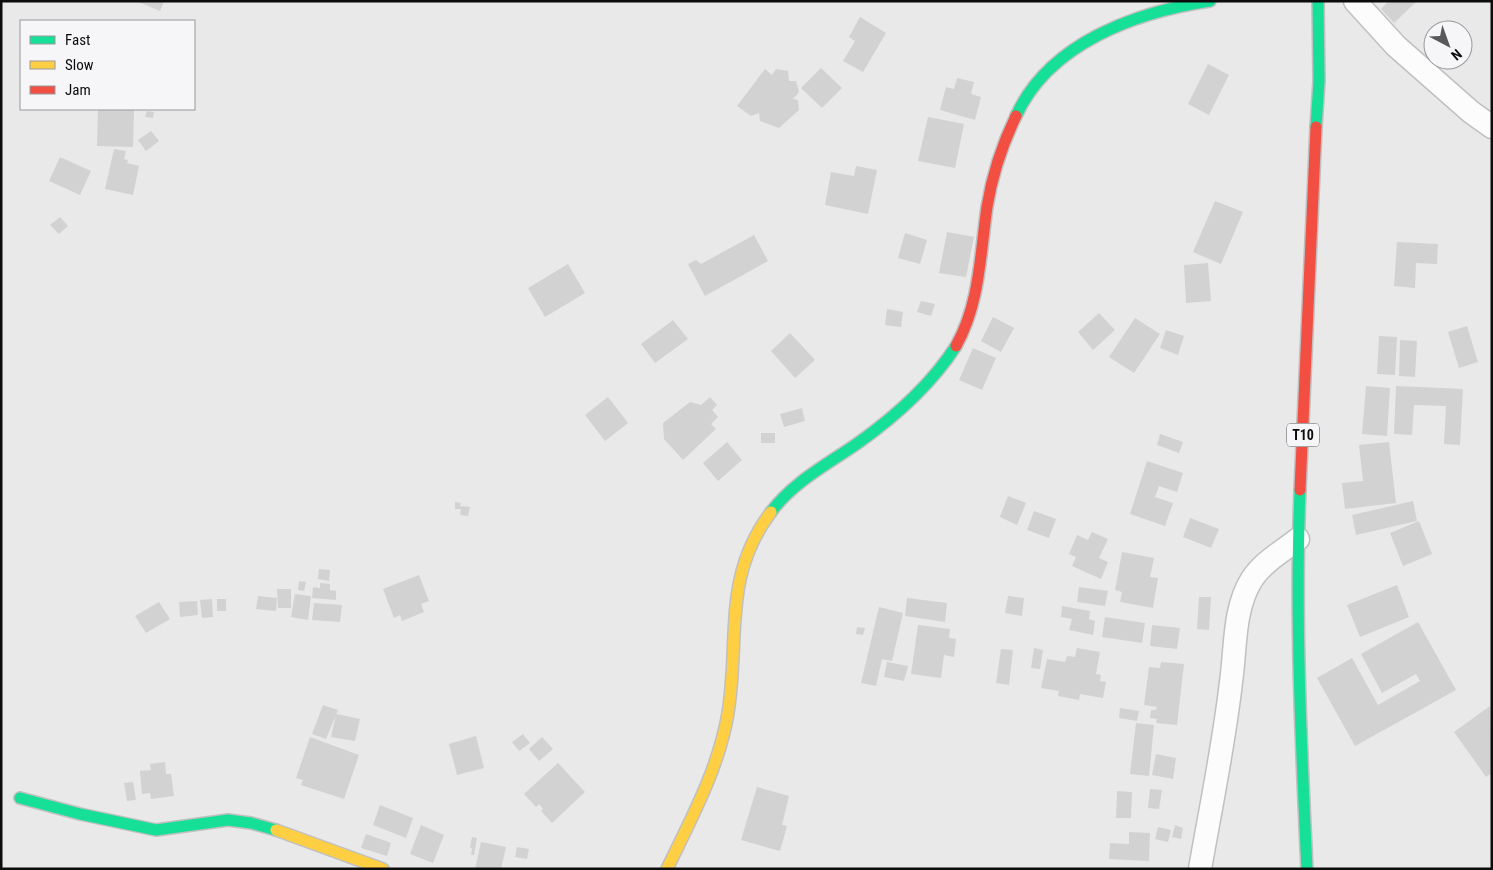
<svg xmlns="http://www.w3.org/2000/svg" width="1493" height="870" font-family="'Roboto Condensed',sans-serif">
  <style>
    .building { fill: #d2d2d2 }
    .lines { fill: none; stroke-linecap: round; stroke-linejoin: round }
    .street-casing { stroke: #c0c0c1; stroke-width: 25 }
    .fast-casing { stroke: #c0c0c1; stroke-width: 14 }
    .slow-casing { stroke: #c0c0c1; stroke-width: 14 }
    .jam-casing { stroke: #c0c0c1; stroke-width: 14 }
    .street { stroke: #fcfcfc; stroke-width: 22 }
    .fast { stroke: #16e098; stroke-width: 11 }
    .slow { stroke: #ffcf43; stroke-width: 11 }
    .jam { stroke: #f24e42; stroke-width: 11 }
    .labels { text-anchor: middle; stroke-width: 4.5; stroke-linejoin: round; paint-order: stroke }
    .shield { fill: #f6f6f8; stroke: #525254; stroke-width: 1 }
    .shield-label { font-size: 14px; font-weight: bold; fill: #0c0c0d }
  </style>
  <rect width="100%" height="100%" fill="#e9e9ea"/>
  <!-- building -->
  <path class="building" d="M136,1H164L160,11Z
    M1389,1H1417L1394,23L1381,9Z
    M860,17L886,33L863,72L843,61L855,41L849,37Z
    M1208,64L1229,75L1209,115L1188,104Z
    M821,68L842,88L822,108L801,88Z
    M765,69L772,75L776,69L788,71L789,81H796L799,92L793,99L798,100L799,110L779,128L760,121L759,113L751,116L737,106Z
    M957,78L974,82L971,94L981,97L975,120L940,110L946,87L954,89Z
    M98,109H134L133,147L97,146Z
    M147,111L154,112L153,118L145,117Z
    M928,117L964,124L955,168L918,161Z
    M151,131L159,141L146,151L138,140Z
    M114,149L126,151L124,159L128,160L127,163L139,166L133,195L105,189Z
    M60,157L91,171L80,195L49,181Z
    M856,166L877,170L868,214L825,205L831,172L854,176Z
    M1215,201L1243,212L1221,264L1193,252Z
    M60,217L68,226L59,234L50,225Z
    M947,232L974,237L966,277L939,273Z
    M905,233L927,240L920,264L898,258Z
    M754,235L768,261L705,296L688,264L696,260L701,264Z
    M1397,242L1438,244L1437,264L1416,263L1415,288L1394,286Z
    M1208,263L1211,301L1186,303L1184,265Z
    M568,264L585,293L545,317L528,288Z
    M921,301L935,304L931,316L917,312Z
    M887,309L903,312L901,327L885,325Z
    M1099,313L1115,330L1093,350L1078,332Z
    M993,317L1014,328L1001,352L981,341Z
    M1135,318L1160,334L1134,373L1109,357Z
    M673,320L688,339L655,363L641,344Z
    M1467,326L1478,362L1459,368L1448,332Z
    M1166,330L1184,336L1178,355L1160,348Z
    M790,333L815,360L795,378L771,351Z
    M1379,336L1397,337L1395,375L1377,374Z
    M1400,340L1417,341L1415,377L1399,376Z
    M973,348L996,358L982,390L959,380Z
    M1366,386L1390,388L1387,436L1362,434Z
    M1396,386L1463,389L1460,445L1444,444L1446,406L1414,405L1412,435L1394,434Z
    M608,397L628,423L605,441L585,415Z
    M710,397L717,405L712,410L718,417L711,424L716,429L683,460L664,439L663,423L690,402L701,405Z
    M802,408L805,421L784,427L780,414Z
    M761,433H775V443H761Z
    M1160,434L1183,442L1179,453L1157,445Z
    M727,442L742,460L718,481L703,463Z
    M1389,442L1396,503L1345,509L1342,483L1363,481L1359,445Z
    M1147,461L1183,473L1177,492L1159,486L1155,497L1173,503L1165,526L1130,514Z
    M1008,496L1026,503L1017,525L1000,517Z
    M1413,501L1417,521L1356,535L1352,515Z
    M455,502L461,503L460,506L470,507L468,516L460,515L461,509H455Z
    M1034,511L1056,519L1049,538L1027,530Z
    M1190,518L1219,529L1211,548L1183,537Z
    M1419,521L1432,554L1403,566L1390,533Z
    M1092,532L1108,539L1099,558L1108,562L1101,579L1072,566L1076,557L1069,554L1077,535L1088,540Z
    M1122,552L1154,558L1150,577L1158,578L1153,608L1120,602L1122,592L1115,590Z
    M319,569L330,570L329,581L318,579Z
    M419,575L429,601L421,604L424,612L402,621L400,615L394,618L383,589Z
    M299,581L306,582L304,591L298,590Z
    M320,583L330,584V590L336,591V600L312,598L313,587L320,588Z
    M1397,585L1409,617L1360,637L1347,605Z
    M1079,587L1108,591L1105,606L1077,602Z
    M277,589H291V608H278Z
    M295,594L311,596L308,620L291,617Z
    M258,596L277,598L276,611L256,609Z
    M1008,596L1024,598L1022,616L1005,613Z
    M1199,597H1211L1209,630L1197,629Z
    M907,598L947,603L945,622L905,616Z
    M212,599L213,617L202,618L200,600Z
    M217,599H226V611H217Z
    M197,601L198,615L180,617L179,602Z
    M159,602L170,619L146,633L135,616Z
    M314,603L342,605L340,622L312,620Z
    M1062,606L1090,611L1089,619L1095,621L1093,635L1069,630L1072,619L1061,617Z
    M879,607L903,613L892,661L882,659L876,686L861,683Z
    M1105,617L1145,623L1142,643L1102,637Z
    M1418,622L1456,690L1355,746L1317,678L1352,658L1378,705L1420,681L1416,674L1382,693L1361,654Z
    M918,625L950,629L949,638L956,639L954,657L944,655L941,678L911,674Z
    M1152,625L1180,628L1177,649L1150,646Z
    M857,627L865,628L863,635L856,634Z
    M1034,648L1043,650L1040,669L1031,668Z
    M1077,648L1100,652L1096,674L1101,675L1100,681L1106,682L1103,698L1080,694L1079,700L1058,696L1059,691L1041,688L1047,659L1065,662L1067,656L1075,657Z
    M1001,649L1013,650L1009,685L996,683Z
    M887,662L908,666L904,681L884,677Z
    M1161,662L1184,664L1177,725L1156,723L1157,719L1150,718L1151,710H1156L1157,707L1144,705L1149,667L1160,668Z
    M323,705L338,710L326,739L312,734Z
    M1490,706L1492,773L1486,777L1454,732Z
    M1120,708L1139,711L1137,721L1119,718Z
    M336,714L360,719L355,741L331,737Z
    M1136,723L1154,725L1149,776L1130,774Z
    M523,734L530,743L519,751L512,742Z
    M476,736L484,768L457,775L449,744Z
    M310,737L359,755L344,799L301,785L303,780L296,778Z
    M542,737L553,749L539,761L529,749Z
    M1156,754L1176,758L1173,779L1152,775Z
    M165,762L166,774H171L174,796L151,799L150,793L142,794L140,771L151,770L150,764Z
    M558,763L585,792L552,823L541,811L543,809L539,804L536,807L524,794Z
    M133,782L136,800L127,801L124,783Z
    M757,787L789,796L782,825L787,826L780,851L741,840Z
    M1150,789L1162,790L1159,809L1148,808Z
    M1117,791L1132,792L1131,818H1116Z
    M380,805L413,818L406,838L373,825Z
    M421,825L444,835L433,863L410,854Z
    M1175,825L1183,828L1181,839L1172,837Z
    M1158,827L1171,830L1168,842L1155,839Z
    M1129,832L1150,833L1149,861L1109,859L1110,843L1129,844Z
    M366,834L391,843L387,856L361,848Z
    M472,837L477,838L474,855H471L472,848H470Z
    M481,842L506,847L501,869H475Z
    M517,847L529,849L527,859L515,857Z"/>
  <g class="lines">
    <!-- street casing -->
    <g class="street-casing">
      <path id="street" d="M1355,1L1396,46L1471,112L1492,127
        M1200,869C1211,806 1224,744 1231,682C1236,648 1233,609 1252,579C1263,562 1283,551 1298,539"/>
    </g>
    <!-- fast casing -->
    <g class="fast-casing">
      <path id="fast" d="M1016,116C1049,43 1136,12 1210,1
        M1316,127L1319,81L1318,1
        M1300,490C1295,616 1301,743 1307,869
        M771,512C793,482 828,464 858,443C896,416 931,385 956,346
        M20,798L80,814L156,830L228,820L251,823L276,830"/>
    </g>
    <!-- slow casing -->
    <g class="slow-casing">
      <path id="slow" d="M276,830L383,869
        M667,869C691,819 719,768 728,713C740,639 722,577 771,512"/>
    </g>
    <!-- jam casing -->
    <g class="jam-casing">
      <path id="jam" d="M956,346C980,303 980,255 987,207C992,176 1002,145 1016,116
        M1300,490L1316,127"/>
    </g>
    <!-- street -->
    <use href="#street" class="street"/>
    <!-- fast -->
    <use href="#fast" class="fast"/>
    <!-- slow -->
    <use href="#slow" class="slow"/>
    <!-- jam -->
    <use href="#jam" class="jam"/>
  </g>
  <g class="labels">
    <!-- shield labels -->
    <rect class="shield" x="1287" y="423.5" width="32" height="23" rx="4"/>
    <g class="shield-label">
      <text x="1303" y="440">T10</text>
    </g>
  </g>
  <!-- border -->
  <rect width="1493" height="870" fill="none" stroke="#0c0c0d" stroke-width="5"/>
  <!-- legend -->
  <rect x="20" y="20" width="175" height="90" fill="#f6f6f8" stroke="#98989a"/>
  <rect x="30" y="36" width="25" height="8" fill="#16e098" stroke="#98989a"/>
  <text x="65" y="45" font-size="15" fill="#0c0c0d">Fast</text>
  <rect x="30" y="61" width="25" height="8" fill="#ffcf43" stroke="#98989a"/>
  <text x="65" y="70" font-size="15" fill="#0c0c0d">Slow</text>
  <rect x="30" y="86" width="25" height="8" fill="#f24e42" stroke="#98989a"/>
  <text x="65" y="95" font-size="15" fill="#0c0c0d">Jam</text>
  <!-- north arrow -->
  <g transform="translate(1448 45) rotate(139)"><circle r="24" fill="#f6f6f8" stroke="#98989a"/>
  <path d="M0-4L9 19L0 12L-9 19Z" fill="#59595a"/>
  <text y="-8" font-size="14" font-weight="bold" text-anchor="middle" fill="#0c0c0d">N</text>
  </g>
</svg>
